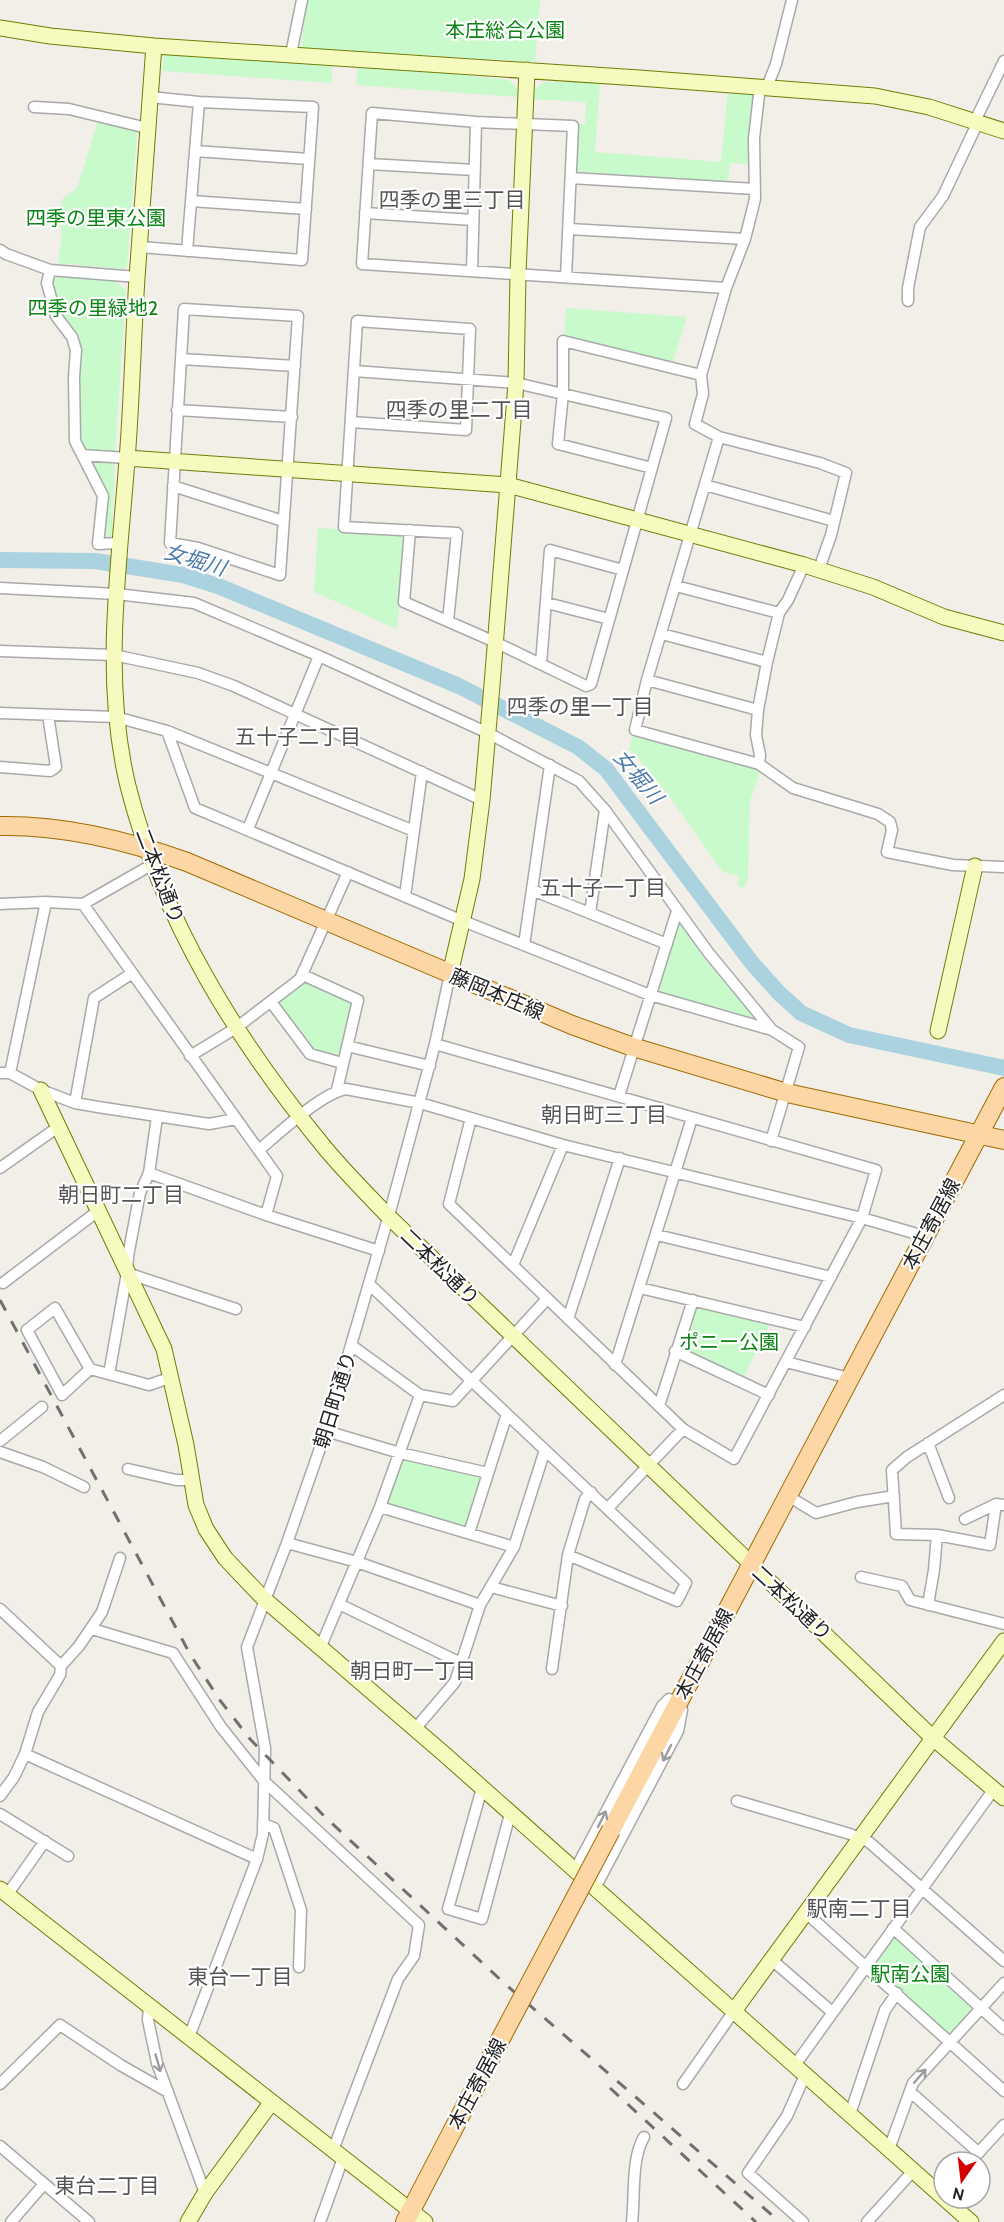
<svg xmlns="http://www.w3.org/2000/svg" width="1004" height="2222" font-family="Cabin,'Noto Sans JP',sans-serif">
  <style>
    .park { fill: #c8facc }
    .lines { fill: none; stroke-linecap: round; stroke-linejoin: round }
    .river { stroke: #aad3df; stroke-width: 16 }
    .street-casing { stroke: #a9a9a9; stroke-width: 13 }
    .secondary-casing { stroke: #707d05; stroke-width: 17 }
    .primary-casing { stroke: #a06b00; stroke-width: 20 }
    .street { stroke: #fff; stroke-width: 10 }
    .secondary { stroke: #f7fabf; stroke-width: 15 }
    .primary { stroke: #fcd6a4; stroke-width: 18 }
    .rail { stroke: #707070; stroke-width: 3; stroke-dasharray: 12 12; stroke-linecap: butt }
    .primary-bridge-casing { stroke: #a06b00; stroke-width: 20; stroke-linecap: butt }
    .primary-bridge { stroke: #fcd6a4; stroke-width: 18 }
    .oneway { stroke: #9c9c9c }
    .labels { text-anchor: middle; stroke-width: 4.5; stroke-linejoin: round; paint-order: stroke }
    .park-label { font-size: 20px; fill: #0c8416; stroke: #fff }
    .street-label { font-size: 20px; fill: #222; stroke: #fff }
    .neighbourhood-label { font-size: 21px; fill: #555; stroke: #fff }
    .water-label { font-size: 21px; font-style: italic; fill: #4a7aab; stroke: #fff }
  </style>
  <rect width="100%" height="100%" fill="#f2efe9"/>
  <!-- park -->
  <path class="park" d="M307,0H540L535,62L301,48Z
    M164,54L325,62L332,68V83L162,71Z
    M364,63L425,67L468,76L509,80L519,90L518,97L356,85L358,67Z
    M544,82H600L595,152L721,162L728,89L746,90L753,95L750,115V164L730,163L728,182L580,172L576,169L578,124H585L586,102L532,99L534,89Z
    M98,121L136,128L137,131L127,267L123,269L58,263L62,233L59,211L62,199L77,188Z
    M54,275L113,279L126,291L115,454L84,451L78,442L77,373L80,352L60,315L51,283Z
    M566,308L687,317L672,364L564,338Z
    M91,460L111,462L115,468L111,541H102L105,493L89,466Z
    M318,528L401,533L406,540L397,629L314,592Z
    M633,735L761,769L750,801L748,877L744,888L737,886L739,876L723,872C693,831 665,786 629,749Z
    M681,923L719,974L755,1016L753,1021L660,995L658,991L676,926Z
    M302,981L310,982L354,1004L341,1054L336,1055L313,1050L278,1005L279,1001Z
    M698,1305L770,1324L743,1378L684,1351L682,1347L695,1307Z
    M405,1459L482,1476L467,1526L464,1528L389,1504L386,1500L401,1461Z
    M891,1934L896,1935L976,2009L952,2035H949L873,1970L871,1964Z"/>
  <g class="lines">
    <!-- river -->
    <path class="river" d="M0,560L95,561L183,575L218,586L459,686L578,747L606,769L752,963L779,993L801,1013L849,1035L1004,1068"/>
    <!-- street casing -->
    <g class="street-casing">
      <path id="street" d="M291,54L302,0
        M760,86L754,138L755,199L745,239L726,288L701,375L703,394L695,424L719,437L820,463L846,473L831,535L819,569
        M767,87L776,64L792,0
        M34,107L69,109L147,128
        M975,121L1004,61
        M195,151L309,159
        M369,164L474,170
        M571,178L755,189
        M191,201L306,209
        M365,213L473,220
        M569,229L745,239
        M140,247L302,260L313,107L199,102L150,97
        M0,250L6,254L50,270L137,277
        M187,251L199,102
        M50,270L47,283L56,316L72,337L76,350L74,377L75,441L103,496L98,544L119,543
        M472,271L476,122
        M566,277L573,126L476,122L372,113L362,264C483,272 605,280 726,288
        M908,301V288L920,227L943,196L978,122
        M184,309L298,316L280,575L198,548L170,543Z
        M181,359L295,366
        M354,371L516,383L666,418L591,684L586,686L495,642L404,602L410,530
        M177,410L292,417
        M351,422L466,430L470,329L357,321L344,527L457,533L448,621
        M719,437L647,680L635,730L759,764L793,788L878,814L890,822L892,830L887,852L953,865L1004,867
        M82,455L127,458
        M652,468L558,444L563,393V341L701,375
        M705,485L834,521
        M173,486L283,521
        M676,586L779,613
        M0,588L117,594L194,603L319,656L488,733L579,781L605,810L708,952L772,1030
        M547,603L609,619
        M662,634L767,662
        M0,651L114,655L198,673L234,686L482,800
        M541,664L550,550L623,570
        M647,680L758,710
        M0,713L116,717L167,731L414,831
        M167,731L195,808L463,921L650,995L772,1030L799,1047L771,1141
        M759,764L760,755L756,735L758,710L767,662L779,613L788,600L804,565
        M0,767L50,771L56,767L48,715
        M248,829L319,656
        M532,890L667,944
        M405,896L422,772
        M0,904L46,902L83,904L153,864
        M83,904L277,1176L266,1215
        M590,913L605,810
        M524,945L550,765
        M303,975L358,1000L337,1090
        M271,1002L310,1054L342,1063
        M435,1044L876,1170L862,1218L734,1459L683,1429L449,1204L471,1118
        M347,1046L430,1066
        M190,1056L236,1028L300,979L348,872
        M0,1073H10L41,1090L75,1103L98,1107L209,1124L236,1119
        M10,1073L46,902
        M619,1096L677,911
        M75,1103L94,998L131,974
        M259,1150C279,1133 322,1093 346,1089L420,1103L563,1145L862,1218L924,1236
        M0,1168L58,1127
        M149,1173L266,1215L379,1251
        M657,1235L831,1277
        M513,1265L563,1145
        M127,1273L236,1309
        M3,1283L98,1211
        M369,1284L686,1583L677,1601L568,1555
        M640,1288L805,1327
        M568,1319L620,1158
        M351,1345L420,1395L453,1401L547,1299
        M675,1351L769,1395
        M786,1362L849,1378
        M615,1365L692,1118
        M90,1369L62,1395L27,1330L55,1308L90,1369L149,1385L172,1377
        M109,1374L127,1273L128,1256L140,1193L149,1173L157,1117
        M1004,1395L907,1457L892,1470L896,1534L937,1535L990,1545L996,1504L1004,1505
        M659,1406L693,1300
        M326,1431L400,1453L488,1473
        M0,1441L42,1407
        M928,1443L949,1498
        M0,1452L43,1467L84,1487
        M128,1469L176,1480H192
        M788,1496L816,1513L857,1502L894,1496
        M380,1507L514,1547
        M608,1508L683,1429
        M965,1519L996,1504
        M469,1533L507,1414
        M287,1543L357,1562L480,1605
        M861,1577L902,1586L910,1600L1004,1624
        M491,1587L562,1606
        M339,1604L461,1663
        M928,1605L934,1570L937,1535
        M0,1609L61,1666L60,1675L38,1712L25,1754L14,1777L0,1796
        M92,1629L173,1653L221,1727L264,1781L419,1925L414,1956L398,1979L333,2150
        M321,1646L380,1507L420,1395
        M61,1666L79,1646L102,1612L120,1558
        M552,1669L568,1555L585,1499L591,1492
        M415,1729L455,1682L480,1605L514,1547L545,1450
        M25,1754L257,1859
        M482,1788L448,1909L482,1919L510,1814
        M737,1801L850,1834L869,1842L1004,1961
        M0,1814L68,1856
        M263,1824L274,1828L301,1910L299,1967
        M575,1870L662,1706L669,1699L679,1702L682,1710L678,1731L595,1888
        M7,1895L45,1841
        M805,1912L1004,2091
        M893,1928L1004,2029
        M772,1960L832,2012
        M149,2005L148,2020L157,2063L205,2193
        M189,2037L257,1859L263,1834L265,1748L247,1647L287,1543L326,1431L391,1208L435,1044L450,974
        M795,2065L994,1789
        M0,2084L60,2025L122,2066L168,2092
        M683,2084L734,2011
        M909,2095L915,2096L979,2153
        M850,2114L885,2010L897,1993
        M0,2146L89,2222
        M889,2149L913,2083L1004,1983
        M970,2162L1004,2125
        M11,2222L44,2184
        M320,2222L343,2158
        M632,2222C635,2198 631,2158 644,2137
        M803,2222L748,2173L787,2116L805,2075
        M867,2222L913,2171"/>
    </g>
    <!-- secondary casing -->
    <g class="secondary-casing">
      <path id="secondary" d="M0,28L50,36L154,46L639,78L875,96L929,107L1004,131
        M154,46C148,123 143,200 137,278C133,339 132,399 127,460C119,568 102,679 128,786C162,921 237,1041 325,1148C345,1172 367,1194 389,1217L933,1738L1004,1798
        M127,458L508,485L804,565L873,587L944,617L1004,633
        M450,974L472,879L482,800L492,685L516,383L518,273L527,70
        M938,1031L975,866
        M41,1090L164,1349L186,1445L196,1505L206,1529L225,1558L264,1599L443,1753L971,2222
        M0,1889L425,2222
        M734,2011L1004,1641
        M188,2222L205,2193L271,2103"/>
    </g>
    <!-- primary casing -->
    <g class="primary-casing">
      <path id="primary" d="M0,826C62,825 129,841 187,862L572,1025L633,1047L787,1093L1004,1140
        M611,1830L1004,1087
        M405,2222L482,2074"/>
    </g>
    <!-- street -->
    <use href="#street" class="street"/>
    <!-- secondary -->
    <use href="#secondary" class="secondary"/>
    <!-- primary -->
    <use href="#primary" class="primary"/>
    <!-- rail -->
    <path class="rail" d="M0,1300L190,1654L219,1699L250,1739L325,1817L504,1983L780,2222
      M610,2088L756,2222"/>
    <!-- primary-bridge casing -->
    <g class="primary-bridge-casing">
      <path id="primary-bridge" d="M482,2074L611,1830"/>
    </g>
    <!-- primary-bridge -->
    <use href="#primary-bridge" class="primary-bridge"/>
  </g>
  <!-- one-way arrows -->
  <defs><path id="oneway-shaft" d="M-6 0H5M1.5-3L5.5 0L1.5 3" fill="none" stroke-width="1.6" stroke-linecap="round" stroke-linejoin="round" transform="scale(1.5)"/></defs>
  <g class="oneway">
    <use href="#oneway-shaft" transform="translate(667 1753) rotate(117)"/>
    <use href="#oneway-shaft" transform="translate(602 1819) rotate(-63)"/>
    <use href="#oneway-shaft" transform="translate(158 2063) rotate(74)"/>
    <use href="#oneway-shaft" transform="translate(920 2076) rotate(-49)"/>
  </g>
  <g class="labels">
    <!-- park labels -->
    <g class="park-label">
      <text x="505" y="37">本庄総合公園</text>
      <text x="96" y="225">四季の里東公園</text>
      <text x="93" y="315">四季の里緑地2</text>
      <text x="729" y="1349">ポニー公園</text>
      <text x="910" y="1981">駅南公園</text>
    </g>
    <!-- street labels -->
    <g class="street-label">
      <text transform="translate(160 876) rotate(69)" y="7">二本松通り</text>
      <text transform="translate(497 994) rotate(23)" y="7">藤岡本庄線</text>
      <text transform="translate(931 1224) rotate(-62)" y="7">本庄寄居線</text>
      <text transform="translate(440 1267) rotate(44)" y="7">二本松通り</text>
      <text transform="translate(335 1400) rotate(-73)" y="7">朝日町通り</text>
      <text transform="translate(792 1603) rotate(43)" y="7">二本松通り</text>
      <text transform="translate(704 1654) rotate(-62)" y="7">本庄寄居線</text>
      <text transform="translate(477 2084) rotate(-62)" y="7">本庄寄居線</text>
    </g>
    <!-- neighbourhood labels -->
    <g class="neighbourhood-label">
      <text x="452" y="207">四季の里三丁目</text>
      <text x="459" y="417">四季の里二丁目</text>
      <text x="580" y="714">四季の里一丁目</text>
      <text x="298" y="744">五十子二丁目</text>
      <text x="603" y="895">五十子一丁目</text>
      <text x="604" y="1122">朝日町三丁目</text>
      <text x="121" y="1202">朝日町二丁目</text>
      <text x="413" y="1678">朝日町一丁目</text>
      <text x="859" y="1916">駅南二丁目</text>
      <text x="240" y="1984">東台一丁目</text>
      <text x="107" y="2193">東台二丁目</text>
    </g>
    <!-- water labels -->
    <g class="water-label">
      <text transform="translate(195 560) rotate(17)" y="7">女堀川</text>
      <text transform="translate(638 777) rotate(50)" y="7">女堀川</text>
    </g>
  </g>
  <!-- north arrow -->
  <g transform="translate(962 2180) rotate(194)"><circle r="28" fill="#ffffff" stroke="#a7a7a7" stroke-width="1.5"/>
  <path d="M0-4.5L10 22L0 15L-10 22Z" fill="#d40000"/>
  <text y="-9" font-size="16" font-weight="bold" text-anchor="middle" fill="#222222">N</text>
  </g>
</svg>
